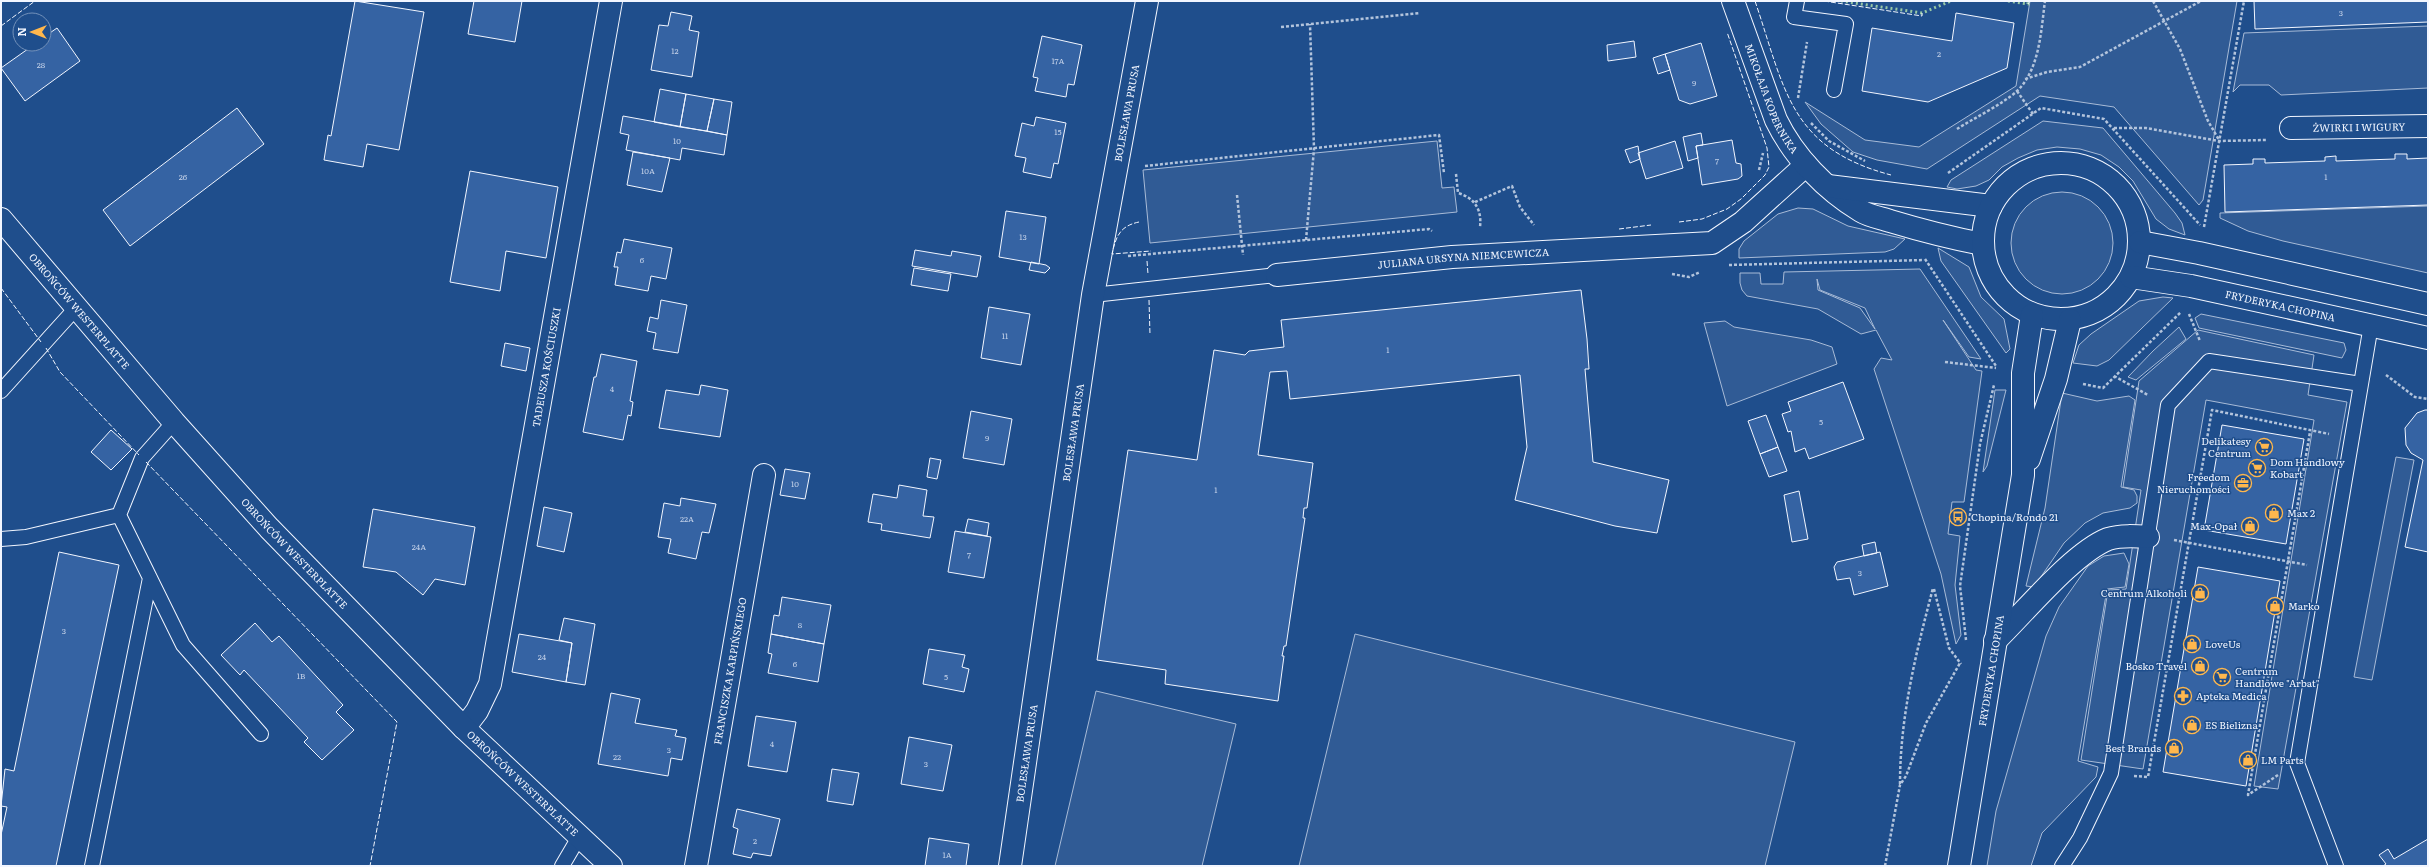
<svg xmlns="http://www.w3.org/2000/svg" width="2429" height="867" font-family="Literata,serif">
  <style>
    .built { fill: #305b95; stroke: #a8bbd7; fill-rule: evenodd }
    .building { fill: #3563a3; stroke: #f2f6ff }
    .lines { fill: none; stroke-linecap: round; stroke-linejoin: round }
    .service-casing { stroke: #f2f6ff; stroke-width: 16 }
    .minor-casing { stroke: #f2f6ff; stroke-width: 24 }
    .tertiary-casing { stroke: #f2f6ff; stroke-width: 24 }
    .secondary-casing { stroke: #f2f6ff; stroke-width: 24 }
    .path { stroke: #b3c4dc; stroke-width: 2.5; stroke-dasharray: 3 2; stroke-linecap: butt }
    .service { stroke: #1f4e8c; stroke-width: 14 }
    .minor { stroke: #1f4e8c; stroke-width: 22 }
    .tertiary { stroke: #1f4e8c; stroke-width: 22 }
    .secondary { stroke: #1f4e8c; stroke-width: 22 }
    .hedge { stroke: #97c8a6; stroke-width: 3; stroke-dasharray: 2 3; stroke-linecap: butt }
    .fence { stroke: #f2f6ff; stroke-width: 1; stroke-dasharray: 5 2; stroke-linecap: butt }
    .labels { text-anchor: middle; stroke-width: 3; stroke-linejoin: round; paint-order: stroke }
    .number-label { font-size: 8px; fill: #c3d1e8 }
    .street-label { font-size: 10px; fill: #f2f6ff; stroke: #1f4e8c }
    .poi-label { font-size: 10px; fill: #f2f6ff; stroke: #1f4e8c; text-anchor: start }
  </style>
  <rect width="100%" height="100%" fill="#1f4e8c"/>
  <!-- built -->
  <path class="built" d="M2030,1H2237L2203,200L2199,205L2114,107L2040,96L1927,169L1877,160L1853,152L1821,124L1805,102L1865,140L1919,147L2016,86Z
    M2428,26V88L2281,95L2269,85H2240L2233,92L2244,33Z
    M2043,121L2103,128L2175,213L2182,223L2185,235L2169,229L2156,219L2133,181L2119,167L2101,155L2080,149L2057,147L2037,150L2018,158L2002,167L1989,180L1976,186L1957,189L1947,187L1951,180Z
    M1437,141L1442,188L1454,187L1457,212L1150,243L1143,170Z
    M2011 243a51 51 0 1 1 102 0a51 51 0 1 1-102 0Z
    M2428,206V273L2283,241L2248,231L2220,218V213Z
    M1798,208L1813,209L1848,226L1905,239L1894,249L1885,252L1739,258V249L1744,241L1778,214Z
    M1938,248L1969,267L1981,297L2004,319L2010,349L2006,353L1941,261Z
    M1920,269L1981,359L1969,357L1943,320L1976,370L1982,371L1964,502H1952L1948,534L1960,536L1955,585L1961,635L1956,644L1941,574L1874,369L1881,358L1892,360L1876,330L1861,334L1818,309L1747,296L1742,290L1740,283V273H1760L1761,284H1783L1784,272ZM1817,279L1820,290L1865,308L1875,329L1860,308L1818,290Z
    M2163,297L2173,298L2109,360L2097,366L2073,363L2079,345L2091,334L2139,301Z
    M2201,314L2344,343L2346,350L2342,358L2199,328L2195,318Z
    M1725,321L1734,327L1811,340L1832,347L1837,364L1727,406L1704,323Z
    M2179,327L2186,339L2136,380L2128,377L2153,351Z
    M2198,330L2314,355L2308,395L2347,402L2278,789L2254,786L2314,420L2206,400L2143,769L2081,760L2108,590L2126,589L2141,490L2123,487L2139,381Z
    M1995,390H2006L1987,466L1983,472Z
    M2062,393L2097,401L2129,396L2135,400L2121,487L2134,490L2137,496V503L2130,508L2103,513L2085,523L2064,543L2034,587L2026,586L2045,508Z
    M2396,457L2414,460L2372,680L2354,677Z
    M2124,553L2129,564L2125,587L2107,589L2078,761L2098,767L2096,777L2042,833L2031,866H1987L1996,811L2046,636L2059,607L2088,566L2104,556Z
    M1355,634L1795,742L1765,866H1299Z
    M1096,691L1236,724L1202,866H1055Z"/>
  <!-- building -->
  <path class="building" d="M355,1L424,12L399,150L367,144L363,167L324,160L328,135L331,136Z
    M474,1H522L515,42L468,34Z
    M2254,1H2428V22L2255,29Z
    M671,12L692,16L689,30L699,32L692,77L651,70L659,25L668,26Z
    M1956,13L2014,23L2007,68L1928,102L1862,91L1872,28L1952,41Z
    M57,28L80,61L25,101L1,68L35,44H44V37Z
    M1042,36L1082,45L1074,85L1068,84L1066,97L1035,91L1038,78L1033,77Z
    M1634,41L1636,57L1608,61L1607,45Z
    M1701,43L1717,96L1690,104L1679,100L1665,54Z
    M1665,54L1670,70L1658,74L1653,58Z
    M660,89L686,94L680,127L654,122Z
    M686,94L714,99L707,131L680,127Z
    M714,99L732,102L727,135L707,131Z
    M237,108L264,144L130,246L103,210Z
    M623,116L727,135L724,155L682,148L680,160L626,150L629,135L620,133Z
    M1036,117L1066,123L1058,164L1054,163L1051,178L1023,172L1026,158L1015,156L1022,123L1034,126Z
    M1701,133L1703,145L1696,146L1698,158L1688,161L1683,137Z
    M1732,140L1736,163L1741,164L1742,176L1738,179L1702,185L1696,146Z
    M1675,141L1683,168L1646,179L1638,153Z
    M1638,146L1640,159L1630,163L1625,150Z
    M633,152L670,158L662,192L627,185Z
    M2395,154H2407V159L2428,158V205L2225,212L2224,165L2253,164V159H2265V163L2325,161V157L2336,156V161L2395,159Z
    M470,171L558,187L546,258L506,251L500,291L450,282Z
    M1006,211L1046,217L1039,264L999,257Z
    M624,239L672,248L666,279L651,276L648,291L615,285L618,267H614L617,252L621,253Z
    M915,250L951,256L952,251L981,256L977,277L912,266Z
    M1031,262L1046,265L1050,268L1045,273L1029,270Z
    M914,268L951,274L948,291L911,285Z
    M1581,290L1587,339L1589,369H1585L1593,462L1669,480L1657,533L1615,526L1515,500L1527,447L1520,375L1290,399L1287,371L1270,372L1258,455L1313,463L1307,508H1304L1303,518H1305L1286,646H1284L1282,656H1284L1278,701L1165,684L1166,670L1097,660L1128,450L1197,460L1214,350L1245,355L1249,351L1284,347L1281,320Z
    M661,300L687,305L678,353L653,349L656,333L647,331L650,317L658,319Z
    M989,307L1030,314L1021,365L981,358Z
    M505,343L530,348L526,371L501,366Z
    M601,354L637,361L630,401L633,402L631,416L628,415L623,440L583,432L594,377H596Z
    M1843,382L1864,439L1809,459L1805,448L1795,452L1791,431L1788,432L1782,414L1791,411L1788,402Z
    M701,385L728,390L720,437L659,428L666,390L699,395Z
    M2425,410H2428V552L2405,547L2423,460L2411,453L2406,445L2405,428L2417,413Z
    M971,411L1012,419L1004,465L963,458Z
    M1766,415L1778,447L1760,454L1748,421Z
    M2222,425L2304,439L2286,544L2204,530Z
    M111,430L132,449L111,470L91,452Z
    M1778,447L1787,471L1769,477L1760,454Z
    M930,458L941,460L937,479L927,477Z
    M785,469L810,473L805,499L780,495Z
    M899,485L927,490L923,516L934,517L930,538L881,530L882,524L868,522L873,494L897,498Z
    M1799,491L1808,539L1792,542L1784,495Z
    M681,498L716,504L709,533L702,532L696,559L668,553L671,539L658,537L664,503L680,506Z
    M544,507L572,513L564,552L537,546Z
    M373,509L475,527L465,585L435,579L423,595L396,572L363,567Z
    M968,519L989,523L987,536L965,532Z
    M955,531L991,537L984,578L948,572Z
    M1875,542L1877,553L1864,556L1862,545Z
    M59,552L119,565L56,866H1V835L7,807L1,806L5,769L14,771Z
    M1880,552L1888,586L1854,595L1850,578L1837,580L1834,567L1837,562Z
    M2198,567L2280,581L2246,786L2163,772Z
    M782,597L831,605L824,644L771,634L774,615L779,616Z
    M564,618L595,624L585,685L566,682L572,643L559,640Z
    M255,623L272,642L279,636L343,705L336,712L354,730L322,760L304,742L308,738L244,670L240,675L221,655Z
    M519,634L572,643L566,682L512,672Z
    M771,634L824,644L818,682L768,673L772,654L768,653Z
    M929,649L965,655L962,667L969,669L964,692L923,684Z
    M611,693L640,699L635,723L677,730L675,736L686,738L682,760L671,758L668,776L598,764Z
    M756,716L796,722L787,772L748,766Z
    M909,737L952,745L943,791L901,784Z
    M832,769L859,773L853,805L827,801Z
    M737,809L780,819L771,856L753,853L751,858L733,854L738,829L733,827Z
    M929,838L969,844L966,866H925Z
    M2428,839V866H2383L2386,864L2379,855L2388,849L2394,859Z"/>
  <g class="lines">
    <!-- service casing -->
    <g class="service-casing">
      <path id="service" d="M1797,1L1794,17L1846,24L1834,90
        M1093,295L1277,275
        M1,391L76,308
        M119,515L183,645L261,734
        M1,539L26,537L119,515L142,458L174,422
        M92,866L150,578
        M562,866L579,837
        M2062,866L2080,838L2111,773L2168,405L2209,361L2361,384
        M2336,866L2297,763L2371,325"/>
    </g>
    <!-- minor casing -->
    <g class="minor-casing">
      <g id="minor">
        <path id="s1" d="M2291,128L2428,126"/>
        <path id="s2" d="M1277,275L1452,257L1712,243L1743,222L1806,165"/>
        <path id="s3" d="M464,728L477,711L490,684L611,1"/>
        <path id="s4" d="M696,866L764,475"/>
        <path id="s5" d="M1010,866L1093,295L1147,1"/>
      </g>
    </g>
    <!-- tertiary casing -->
    <g class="tertiary-casing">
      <g id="tertiary">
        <path id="s6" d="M1733,1L1776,120C1794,157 1826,190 1861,211C1869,216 1881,218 1890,221C1920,230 1951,238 1982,244"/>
        <path d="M1828,186L1991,206"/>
        <path id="s7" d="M1,219L174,422L269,528L464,728L611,866"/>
      </g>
    </g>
    <!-- secondary casing -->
    <g class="secondary-casing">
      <g id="secondary">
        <circle cx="2061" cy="241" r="78"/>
        <path d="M2140,242L2199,253L2428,304"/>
        <path id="s8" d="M2131,277L2191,286L2428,338"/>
        <path d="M2029,459L2056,379L2070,320"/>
        <path d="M1995,641C2024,613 2073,553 2108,539C2121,535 2135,536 2148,537"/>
        <path id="s9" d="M1959,866L2023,475V373L2032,315"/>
      </g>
    </g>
    <!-- path -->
    <path class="path" d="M2153,1L2180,49L2208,121L2219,140
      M1281,27L1420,13
      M2025,79L2047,72L2080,67L2201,1
      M2017,91L2033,114
      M1798,98L1807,42
      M1811,123L1829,141L1865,161
      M2114,128H2146L2219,141L2266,140
      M1957,129C1974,118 2003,104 2017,91C2040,69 2041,30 2045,1
      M1145,166L1439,135L1444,173
      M1759,170L1763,153
      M1948,173L2041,108L2104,119L2200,225
      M1456,174L1458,193C1475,198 1482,210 1480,227
      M1237,195L1243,255
      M1475,202L1512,186L1520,207L1534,225
      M2204,227L2244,1
      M1306,240L1314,149L1310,24
      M1128,256L1429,229L1432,231
      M1925,259L1996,366
      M1729,265L1924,260
      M1672,274L1689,277L1700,272
      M2189,314L2200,341
      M1945,362L1996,368
      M2386,375L2415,397L2428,399
      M2114,376L2148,395
      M2083,384L2103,388L2181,312
      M2174,540L2307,565
      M1934,589L1949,648L1961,664
      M1966,640L1960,586L1980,444L1994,385
      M2167,667L2180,670
      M2278,775L2248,795L2310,432
      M2134,776L2148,777L2212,410L2329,434
      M1900,784C1900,716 1916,653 1933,588
      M1885,866L1900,785L1906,776L1926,723L1960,663"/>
    <!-- service -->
    <use href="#service" class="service"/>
    <!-- minor -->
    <use href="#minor" class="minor"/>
    <!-- tertiary -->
    <use href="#tertiary" class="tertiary"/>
    <!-- secondary -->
    <use href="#secondary" class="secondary"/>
    <!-- hedge -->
    <path class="hedge" d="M1841,1L1922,13L1951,1
      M2008,1L2028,4V1"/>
    <!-- fence -->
    <path class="fence" d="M1755,1C1785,89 1789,148 1891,175
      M1824,1L1922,16V13
      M2028,4L2030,1
      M1,26L35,1
      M1139,222C1120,226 1116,236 1112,254L1151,251
      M1679,222L1702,219L1727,209L1741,199L1765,175L1769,167L1767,148L1727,32
      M1619,229L1651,225
      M1147,261L1148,274
      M1,288L41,342
      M1149,300L1150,335
      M46,348L60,372L139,455
      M146,462L397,722L370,866"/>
  </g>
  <!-- icons -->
  <defs>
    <g id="supermarket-ring" transform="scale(0.9)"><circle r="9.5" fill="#1f4e8c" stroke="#ffb74d" stroke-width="1.5"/><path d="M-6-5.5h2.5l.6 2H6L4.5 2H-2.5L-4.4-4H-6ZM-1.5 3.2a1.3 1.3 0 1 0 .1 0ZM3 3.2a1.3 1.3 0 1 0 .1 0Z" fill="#ffb74d"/></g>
    <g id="office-ring" transform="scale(0.9)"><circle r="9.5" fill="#1f4e8c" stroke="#ffb74d" stroke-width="1.5"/><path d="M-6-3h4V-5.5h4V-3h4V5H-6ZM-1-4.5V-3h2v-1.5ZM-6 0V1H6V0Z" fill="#ffb74d"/></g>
    <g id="shop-ring" transform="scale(0.9)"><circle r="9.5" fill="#1f4e8c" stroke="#ffb74d" stroke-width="1.5"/><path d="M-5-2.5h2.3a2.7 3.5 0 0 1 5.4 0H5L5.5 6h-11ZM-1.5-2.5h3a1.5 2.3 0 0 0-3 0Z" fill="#ffb74d"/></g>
    <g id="bus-ring" transform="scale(0.9)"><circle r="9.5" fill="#1f4e8c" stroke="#ffb74d" stroke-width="1.5"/><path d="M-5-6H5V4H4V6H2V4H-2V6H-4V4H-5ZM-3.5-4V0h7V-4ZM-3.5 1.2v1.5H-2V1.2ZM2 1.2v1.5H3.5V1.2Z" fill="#ffb74d"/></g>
    <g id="pharmacy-ring" transform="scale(0.9)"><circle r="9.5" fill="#1f4e8c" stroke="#ffb74d" stroke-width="1.5"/><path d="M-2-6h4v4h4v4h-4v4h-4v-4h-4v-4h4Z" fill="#ffb74d"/></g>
  </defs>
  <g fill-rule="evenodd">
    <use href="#supermarket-ring" x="2264" y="447"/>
    <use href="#supermarket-ring" x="2257" y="468"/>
    <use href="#office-ring" x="2243" y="483"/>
    <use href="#shop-ring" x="2274" y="513"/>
    <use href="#bus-ring" x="1958" y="517"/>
    <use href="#shop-ring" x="2250" y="526"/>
    <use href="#shop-ring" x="2200" y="593"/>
    <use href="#shop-ring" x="2275" y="606"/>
    <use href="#shop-ring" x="2192" y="644"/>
    <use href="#shop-ring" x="2200" y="666"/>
    <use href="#supermarket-ring" x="2222" y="677"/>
    <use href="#pharmacy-ring" x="2183" y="696"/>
    <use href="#shop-ring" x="2192" y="725"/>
    <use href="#shop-ring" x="2174" y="748"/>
    <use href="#shop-ring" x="2248" y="760"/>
  </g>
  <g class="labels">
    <!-- number labels -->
    <g class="number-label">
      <text x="2341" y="16">3</text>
      <text x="675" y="54">12</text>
      <text x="1939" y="57">2</text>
      <text x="1058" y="64">17A</text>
      <text x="41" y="68">28</text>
      <text x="1694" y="86">9</text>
      <text x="1058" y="135">15</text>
      <text x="677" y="144">10</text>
      <text x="1717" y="164">7</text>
      <text x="648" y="174">10A</text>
      <text x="183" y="180">26</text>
      <text x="2326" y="180">1</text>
      <text x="1023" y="240">13</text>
      <text x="642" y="263">6</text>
      <text x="1005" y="339">11</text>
      <text x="1388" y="353">1</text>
      <text x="612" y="392">4</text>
      <text x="1821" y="425">5</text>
      <text x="987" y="441">9</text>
      <text x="795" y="487">10</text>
      <text x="1216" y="493">1</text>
      <text x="687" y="522">22A</text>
      <text x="419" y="550">24A</text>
      <text x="969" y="558">7</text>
      <text x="1860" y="576">3</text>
      <text x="800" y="628">8</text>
      <text x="64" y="634">3</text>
      <text x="542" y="660">24</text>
      <text x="795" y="667">6</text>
      <text x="301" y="679">1B</text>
      <text x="946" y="680">5</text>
      <text x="772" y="747">4</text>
      <text x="669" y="753">3</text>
      <text x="617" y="760">22</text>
      <text x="926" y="767">3</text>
      <text x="755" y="844">2</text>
      <text x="947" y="858">1A</text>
    </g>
    <!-- street labels -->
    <g class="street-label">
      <text dy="4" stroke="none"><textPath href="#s6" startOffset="105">MIKOŁAJA KOPERNIKA</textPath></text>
      <text dy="4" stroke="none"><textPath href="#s5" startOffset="762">BOLESŁAWA PRUSA</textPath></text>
      <text dy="4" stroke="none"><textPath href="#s1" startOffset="68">ŻWIRKI I WIGURY</textPath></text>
      <text dy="4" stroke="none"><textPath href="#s2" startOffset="187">JULIANA URSYNA NIEMCEWICZA</textPath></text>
      <text dy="4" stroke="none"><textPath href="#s8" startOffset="152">FRYDERYKA CHOPINA</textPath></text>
      <text dy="4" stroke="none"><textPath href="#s7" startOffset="121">OBROŃCÓW WESTERPLATTE</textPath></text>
      <text dy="4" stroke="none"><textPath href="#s3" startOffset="373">TADEUSZA KOŚCIUSZKI</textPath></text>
      <text dy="4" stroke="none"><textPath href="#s5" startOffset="438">BOLESŁAWA PRUSA</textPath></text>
      <text dy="4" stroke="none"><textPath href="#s7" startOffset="445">OBROŃCÓW WESTERPLATTE</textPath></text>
      <text dy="4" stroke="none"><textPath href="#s4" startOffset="198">FRANCISZKA KARPIŃSKIEGO</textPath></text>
      <text dy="4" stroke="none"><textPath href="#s9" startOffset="198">FRYDERYKA CHOPINA</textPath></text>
      <text dy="4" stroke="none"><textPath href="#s5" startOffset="114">BOLESŁAWA PRUSA</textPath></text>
      <text dy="4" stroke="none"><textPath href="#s7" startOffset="769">OBROŃCÓW WESTERPLATTE</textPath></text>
    </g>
    <!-- poi labels -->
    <g class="poi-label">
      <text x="2251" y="445" text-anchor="end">Delikatesy<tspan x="2251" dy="12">Centrum</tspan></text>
      <text x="2270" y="466">Dom Handlowy<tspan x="2270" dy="12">Kobart</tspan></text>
      <text x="2230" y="481" text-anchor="end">Freedom<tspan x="2230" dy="12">Nieruchomości</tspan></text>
      <text x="2287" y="517">Max 2</text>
      <text x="1971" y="521">Chopina/Rondo 21</text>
      <text x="2237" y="530" text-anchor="end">Max-Opał</text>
      <text x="2187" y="597" text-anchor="end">Centrum Alkoholi</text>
      <text x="2288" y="610">Marko</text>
      <text x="2205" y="648">LoveUs</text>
      <text x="2187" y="670" text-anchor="end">Bosko Travel</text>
      <text x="2235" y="675">Centrum<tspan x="2235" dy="12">Handlowe "Arbat"</tspan></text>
      <text x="2196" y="700">Apteka Medica</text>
      <text x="2205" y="729">ES Bielizna</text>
      <text x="2161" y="752" text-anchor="end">Best Brands</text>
      <text x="2261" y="764">LM Parts</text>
    </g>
  </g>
  <!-- border -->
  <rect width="2429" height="867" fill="none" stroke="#f2f6ff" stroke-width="4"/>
  <!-- north arrow -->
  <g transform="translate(32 32) rotate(270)"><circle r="19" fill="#1f4e8c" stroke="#7391ba"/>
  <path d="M0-3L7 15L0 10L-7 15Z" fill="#ffb74d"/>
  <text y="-6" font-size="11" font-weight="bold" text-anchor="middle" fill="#f2f6ff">N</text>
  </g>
</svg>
